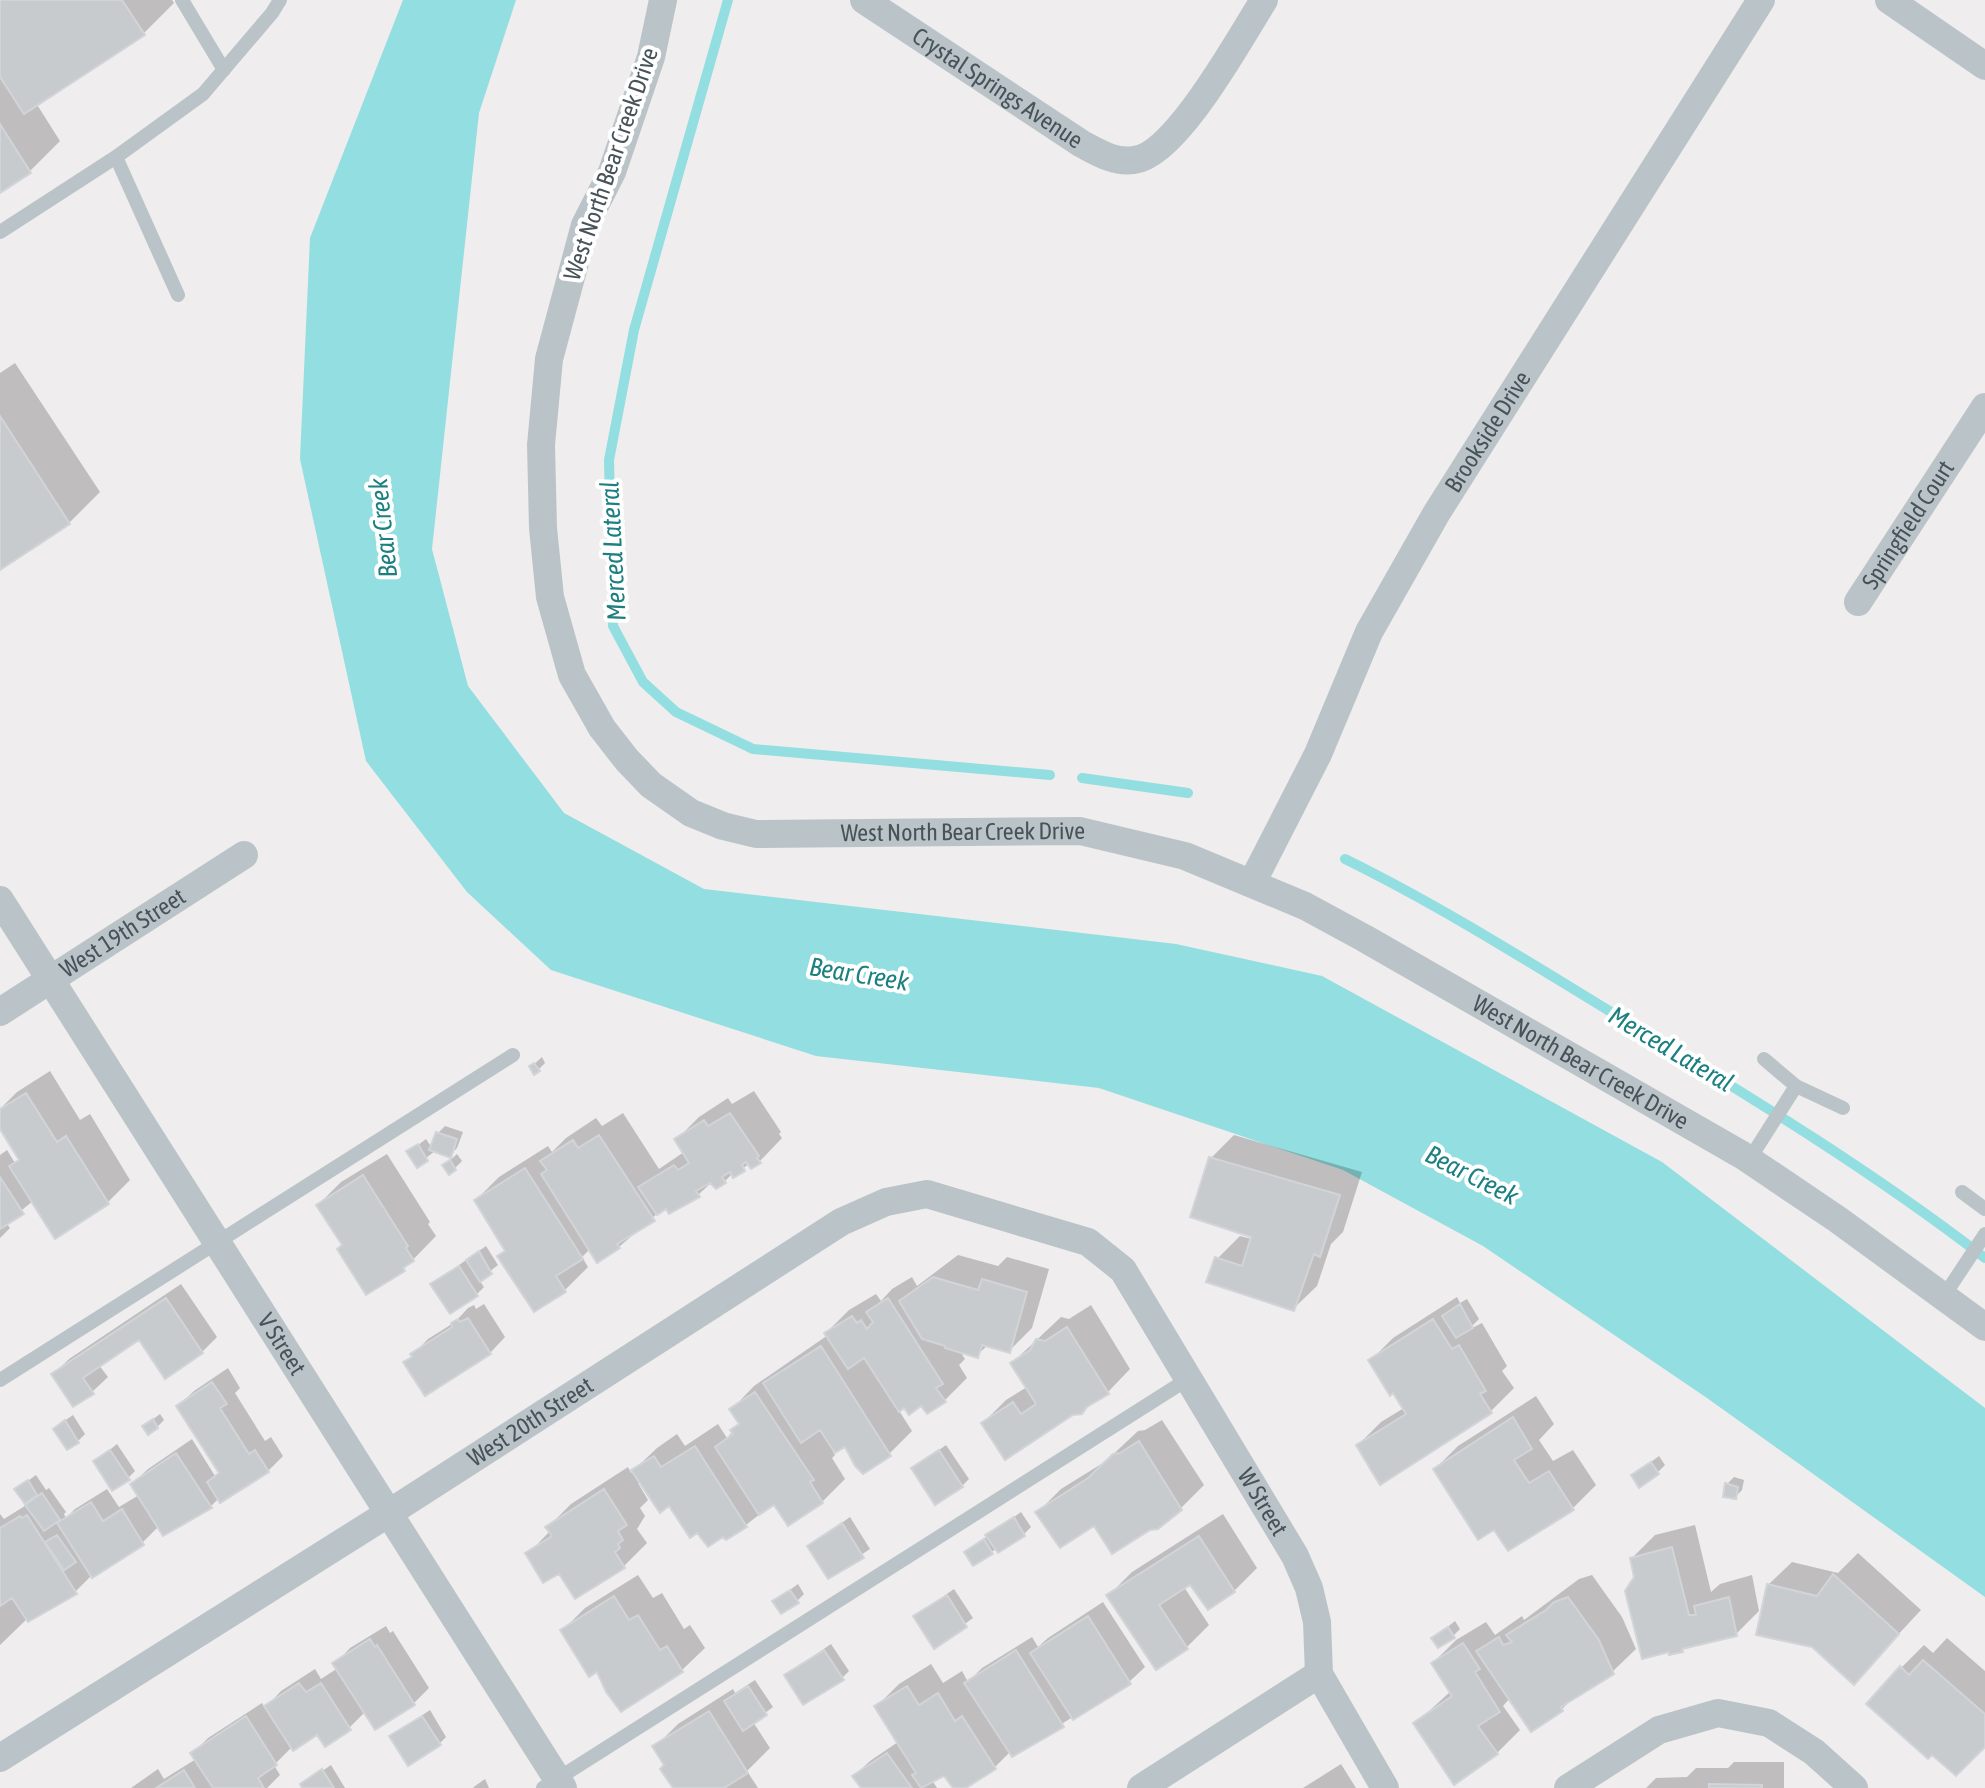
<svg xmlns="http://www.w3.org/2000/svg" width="1985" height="1788" font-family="'Asap Condensed',sans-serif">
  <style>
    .water { fill: #92dee0 }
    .shadow { fill: #0003 }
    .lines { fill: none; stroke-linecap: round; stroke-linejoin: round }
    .stream { stroke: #92dee0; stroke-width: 10 }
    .building { fill: #c7cbce; stroke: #d1d4d8; stroke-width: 2 }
    .service { stroke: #bac4c8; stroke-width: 14 }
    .minor { stroke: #bac4c8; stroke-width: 28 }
    .labels { text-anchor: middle; stroke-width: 8; stroke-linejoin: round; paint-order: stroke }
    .street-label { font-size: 24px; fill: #475358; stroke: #fff }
    .water-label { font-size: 26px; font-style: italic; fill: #1c7f80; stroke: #fff }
  </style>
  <rect width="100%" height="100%" fill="#efeded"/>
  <!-- water -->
  <path class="water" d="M403,0H516L479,113L432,549L468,686L564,813L704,889L1176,944L1322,976L1662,1162L1985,1408V1597L1707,1398L1483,1246L1343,1170L1099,1088L816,1056L551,970L467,892L366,761L300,459L310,238Z"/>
  <!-- shadow -->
  <path class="shadow" d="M0,0H172L174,3L144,33L36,103L60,141L30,171L0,190Z
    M15,363L100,492L69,523L0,568V373Z
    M542,1057L545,1063L538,1070L531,1067Z
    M50,1071L80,1120L90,1114L130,1180L107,1203L33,1201L6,1223L10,1228L0,1238V1155L7,1150L15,1163L20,1158L0,1125V1109L17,1092Z
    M754,1091L781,1132L779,1134L782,1138L760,1161L750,1163L734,1175L733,1173L724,1182H712L698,1195L666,1206L619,1247L590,1249L582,1257L588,1267L565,1290L499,1256L507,1249L476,1200L499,1177L548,1146L552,1152L566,1138L596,1118L602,1126L623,1113L659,1169L684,1152L676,1140L699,1117L728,1098L732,1104Z
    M445,1126L463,1132L457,1148L450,1155L435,1151L417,1165L409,1152L426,1139L432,1148L438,1133Z
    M1234,1135L1362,1172L1343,1232L1331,1244L1317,1286L1293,1309L1217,1259L1240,1236L1252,1239L1254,1235L1211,1158Z
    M387,1154L430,1222L428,1224L436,1236L403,1270L343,1245L318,1205L341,1182Z
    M457,1154L462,1161L455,1168L445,1165Z
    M486,1246L498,1265L479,1280L484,1287L477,1294L432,1284Z
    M958,1255L998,1266L1007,1257L1049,1269L1032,1328L1009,1351L988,1345L977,1355L959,1350L965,1359L959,1365L967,1378L944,1401L905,1405L898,1409L912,1431L889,1454L846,1444L833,1452L835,1455L832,1458L845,1479L822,1502L774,1503L746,1525L669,1503L641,1481L638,1483L648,1500L640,1508L645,1516L637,1529L647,1543L624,1566L576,1596L560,1571L528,1554L550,1531L548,1527L571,1504L628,1467L631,1473L657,1448L677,1434L685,1446L718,1424L727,1438L740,1422L732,1409L754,1386L828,1335L826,1333L849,1310L876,1294L881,1301L892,1289L912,1277L917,1286Z
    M181,1284L217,1337L202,1352L140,1338L99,1365L108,1377L92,1392L54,1374L69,1359Z
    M1457,1297L1460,1303L1467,1299L1479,1319L1468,1330L1482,1323L1507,1366L1502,1371L1514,1388L1491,1411L1358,1445L1381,1422L1404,1408L1370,1361L1393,1338Z
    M484,1304L505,1337L490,1353L425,1394L406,1362L428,1339L455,1322L468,1308L474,1305L476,1309Z
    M1091,1305L1130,1369L1108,1392L1090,1403L983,1423L1006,1400L1027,1387L1012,1363L1061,1317L1069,1319Z
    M228,1368L240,1388L235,1393L265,1441L271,1437L283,1456L268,1471L219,1498L210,1507L159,1526L142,1543L91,1576L75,1592L28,1618L0,1645V1514L4,1519L28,1504L17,1489L36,1475L46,1490L49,1488L66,1512L64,1514L66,1518L75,1509L107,1489L119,1507L139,1495L132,1484L148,1469L192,1439L215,1476L220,1471L178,1406L194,1391Z
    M1536,1396L1554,1424L1539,1440L1553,1461L1573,1450L1596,1485L1573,1508L1494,1527L1435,1469L1458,1446Z
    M160,1414L164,1420L157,1427L144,1426Z
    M73,1415L85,1434L78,1441L63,1422Z
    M1162,1420L1204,1485L1181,1508L1095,1523L1038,1512L1061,1489L1106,1461L1138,1431L1145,1430Z
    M117,1444L135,1471L128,1478L95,1462Z
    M946,1445L969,1479L962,1486L914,1468Z
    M1659,1456L1665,1465L1658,1472L1633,1475Z
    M1734,1477L1744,1480L1742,1490L1735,1497L1727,1484Z
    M1021,1512L1031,1527L1024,1534L991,1552L974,1546Z
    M1223,1514L1257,1568L1234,1591L1191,1583L1184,1587L1209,1625L1186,1648L1109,1595L1132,1572Z
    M850,1517L870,1549L829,1576L809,1546Z
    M1695,1525L1711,1592L1720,1584L1752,1575L1759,1611L1736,1634L1685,1646L1682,1650L1632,1558L1655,1535Z
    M1858,1553L1921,1610L1854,1682L1812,1645L1768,1585L1792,1562L1838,1573Z
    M638,1575L653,1598L662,1593L684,1629L690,1625L705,1648L682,1670L598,1669L562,1631L585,1608Z
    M1592,1575L1622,1617L1636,1649L1612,1672L1576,1695L1562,1709L1531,1730L1510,1698L1503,1706L1520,1730L1497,1753L1416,1723L1451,1691L1433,1663L1456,1640L1486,1622L1495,1635L1522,1616L1524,1620L1579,1579Z
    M798,1584L804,1594L797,1601H775Z
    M954,1589L973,1618L935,1646L915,1616Z
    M1103,1602L1145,1667L1129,1682L1013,1754L1011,1751L995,1767L962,1788H955L944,1773L932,1780L937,1788H863L854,1776L870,1761L898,1742L876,1707L899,1684L931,1664L943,1683L962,1671L968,1682L982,1668L1032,1637L1038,1647L1048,1638Z
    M1455,1621L1460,1629L1453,1636L1434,1638Z
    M386,1626L390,1633L393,1631L429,1688L414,1703L376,1728L365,1712L349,1728L318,1732L292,1747L274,1765L280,1775L267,1788H131L158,1769L164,1779L196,1759L193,1753L208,1738L262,1703L265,1708L281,1691L315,1669L321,1679L338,1668L335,1664L350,1648Z
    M1947,1638L1985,1671V1744L1932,1752L1901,1668L1924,1645L1933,1653Z
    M831,1644L849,1671L842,1678L786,1675Z
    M755,1680L773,1707L753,1722L770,1748L747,1771L758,1788H675L666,1765L655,1747L678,1724L733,1689L735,1693Z
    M430,1710L446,1737L439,1744L391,1736Z
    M1734,1762H1784V1788H1646L1656,1778L1687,1777L1696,1768H1728Z
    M1341,1764L1356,1788H1303Z
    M331,1765L345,1788H305L302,1784L307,1779V1781Z
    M485,1779L489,1788H473L475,1786Z"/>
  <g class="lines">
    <!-- stream -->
    <path class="stream" d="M728,0L634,330L609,460L613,626L643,682L676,712L753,749L1050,775
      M1082,778L1188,793
      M1345,859C1441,906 1532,964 1624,1020C1747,1095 1871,1170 1985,1258"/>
  </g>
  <!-- building -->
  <path class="building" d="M0,0H122L145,35L24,114L0,77Z
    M0,124L31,173L0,193Z
    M0,416L70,524L0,570Z
    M534,1063L540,1071L534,1075L529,1066Z
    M26,1093L57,1142L66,1136L109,1204L55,1239L9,1166L19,1160L0,1129V1109Z
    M730,1113L759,1156L757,1158L761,1163L751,1169L746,1162L742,1165L745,1171L733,1178L730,1172L722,1177L726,1183L716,1189L710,1183L696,1191L700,1197L669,1214L666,1209L657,1215L638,1187L674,1165L678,1170L689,1163L674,1139L704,1120L708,1126Z
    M436,1132L457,1139L451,1158L429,1150Z
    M599,1135L655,1221L617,1244L620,1248L597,1263L541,1174L547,1170L540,1161L573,1140L578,1148Z
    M418,1144L428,1161L417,1168L406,1151Z
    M1209,1157L1340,1195L1320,1257L1314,1254L1294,1311L1206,1282L1215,1257L1242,1266L1251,1237L1190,1217Z
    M450,1160L456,1170L449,1175L442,1165Z
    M525,1168L583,1259L556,1276L566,1292L534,1312L497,1256L505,1251L474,1200Z
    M363,1175L408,1246L406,1248L414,1261L403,1268L405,1271L366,1295L337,1249L342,1245L316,1205Z
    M0,1177L24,1214L0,1229Z
    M479,1251L492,1274L480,1282L466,1260Z
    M459,1266L478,1296L450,1314L430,1284Z
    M933,1277L978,1290L982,1279L1027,1292L1010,1353L982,1345L978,1358L945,1348V1346L922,1339L899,1301Z
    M166,1298L203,1353L165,1379L139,1340L83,1378L94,1394L73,1407L51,1374Z
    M888,1298L943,1384L936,1388L946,1402L927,1414L921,1406L909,1415L904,1408L899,1412L864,1358L848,1369L824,1333L852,1316L857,1323L861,1320L867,1329L873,1322L866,1312Z
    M1460,1304L1473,1328L1456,1338L1442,1316Z
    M468,1318L491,1354L425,1396L403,1362L412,1357L410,1354L452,1327L451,1323L458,1319L460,1322Z
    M1433,1319L1452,1349L1459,1345L1486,1391L1480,1394L1492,1413L1380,1485L1356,1445L1406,1414L1393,1393L1390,1396L1368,1360Z
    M1067,1327L1109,1394L1087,1407L1082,1414L1073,1415L1005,1460L981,1423L1013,1402L1021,1414L1036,1404L1010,1363L1030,1350L1036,1339L1045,1341Z
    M821,1346L891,1456L863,1474L855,1466L845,1447L835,1453L820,1430L801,1443L763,1383Z
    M212,1382L227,1404L220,1408L249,1454L255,1450L269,1472L220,1503L207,1482L219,1473L176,1406Z
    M755,1392L814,1480L810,1482L823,1503L788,1526L774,1505L759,1515L715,1447L733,1434L730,1430L739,1424L729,1409Z
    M1513,1417L1532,1449L1514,1460L1529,1483L1549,1471L1574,1510L1508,1551L1494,1530L1478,1540L1433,1469Z
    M153,1419L158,1428L148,1435L142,1426Z
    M65,1420L79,1443L67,1450L53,1429Z
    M1139,1441L1182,1510L1158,1529L1150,1530L1112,1554L1094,1526L1060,1548L1035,1512L1088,1478L1113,1454L1120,1453Z
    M695,1446L747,1527L726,1540L723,1537L708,1547L697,1533L690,1538L669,1506L660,1513L631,1470L654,1456L661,1467Z
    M110,1450L130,1480L112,1491L93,1461Z
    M939,1450L963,1487L935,1505L911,1468Z
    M176,1453L212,1508L163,1536L130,1484Z
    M1651,1462L1659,1474L1639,1488L1631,1475Z
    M28,1480L37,1495L25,1504L14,1489Z
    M1725,1483L1738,1487L1736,1499L1723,1497Z
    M604,1489L627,1525L618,1531L623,1540L618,1544L620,1548L615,1552L625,1568L575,1599L559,1574L543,1583L525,1553L552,1536L545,1527Z
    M42,1493L60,1520L44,1531L25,1505Z
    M91,1502L103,1521L122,1509L144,1545L92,1578L57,1523Z
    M27,1515L77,1594L28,1622L12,1598L0,1606V1528L20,1516L22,1518Z
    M1014,1517L1025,1536L998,1553L985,1535Z
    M842,1523L864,1558L828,1579L807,1546Z
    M57,1535L76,1562L64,1570L45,1542Z
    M1199,1536L1235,1592L1208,1610L1190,1585L1159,1605L1188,1649L1156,1670L1106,1595Z
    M984,1539L993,1554L973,1566L964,1552Z
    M1672,1547L1689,1615H1696L1694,1606L1729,1597L1737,1636L1682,1649L1683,1652L1669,1655V1652L1642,1659L1625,1591L1634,1577L1630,1558Z
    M1833,1574L1899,1634L1854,1685L1812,1647L1756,1635L1767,1584L1817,1596Z
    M790,1590L799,1603L781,1614L772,1601Z
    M947,1595L967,1627L934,1649L913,1616Z
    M614,1596L629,1620L638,1615L660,1650L667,1646L683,1672L621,1712L606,1692L597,1672L589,1677L560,1630Z
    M1568,1597L1599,1640L1614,1674L1561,1707L1563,1711L1531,1732L1476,1651L1499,1637L1503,1645L1512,1642L1506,1635L1546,1610L1554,1602Z
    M1088,1616L1131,1684L1073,1720L1030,1653Z
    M1448,1627L1455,1638L1438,1648L1431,1638Z
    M370,1639L375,1647L377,1645L415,1705L375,1730L332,1663Z
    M1463,1643L1480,1669L1475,1672L1500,1712L1478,1726L1498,1754L1454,1785L1413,1723L1452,1696L1431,1663Z
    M824,1650L844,1680L803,1705L784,1675Z
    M1016,1650L1064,1727L1012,1757L964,1683Z
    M1923,1660L1985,1714V1747L1956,1776L1932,1755L1928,1759L1866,1704L1900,1666L1909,1675Z
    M299,1683L306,1692L321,1683L351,1730L325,1747L317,1735L293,1751L264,1706Z
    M748,1686L767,1715L743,1731L724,1701Z
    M907,1686L919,1705L938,1693L955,1721L962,1716L996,1769L966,1788H953L944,1776L921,1788L912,1775L916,1773L874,1706Z
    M709,1711L748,1773L724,1788H673L660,1769L664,1765L652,1746Z
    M246,1716L277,1765L258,1778L264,1788H213L190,1753Z
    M422,1716L441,1745L408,1766L389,1736Z
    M887,1753L912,1788H861L852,1776Z
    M322,1769L334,1788H302L300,1784Z
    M184,1770L195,1788H156Z
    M1709,1784L1762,1785V1788H1709Z"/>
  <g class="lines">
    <!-- service -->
    <path class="service" d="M182,0L224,70
      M116,157L178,295
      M0,232L116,157L203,94L272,13L280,0
      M1764,1059L1796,1086
      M1749,1160L1796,1086L1843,1108
      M1962,1192L1985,1209
      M1944,1296L1985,1234
      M0,1380L513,1055
      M543,1788L1188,1379"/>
    <!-- minor -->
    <g class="minor">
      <path id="s1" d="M663,0L651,57L612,172L585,225L549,359L541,445L543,528L550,597L572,675L602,728L627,760L651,785L691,813L723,826L756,834L1080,831L1185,856L1305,906L1364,938L1742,1155L1837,1219L1985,1327"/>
      <path id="s2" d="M864,0L1082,144C1099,153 1115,163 1134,160C1176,156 1241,36 1264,0"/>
      <path d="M1889,0L1985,66"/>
      <path id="s3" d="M1858,602L1985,407"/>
      <path id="s4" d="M1252,883L1318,754L1369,632L1436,514L1761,0"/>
      <path id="s5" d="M0,900L563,1788"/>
      <path id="s6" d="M0,1012L244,855"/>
      <path id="s7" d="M0,1758L389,1513L841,1222L886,1202L927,1194L1088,1242L1123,1270L1295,1556L1309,1588L1317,1622L1319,1674L1385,1788"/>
      <path d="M1141,1788L1319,1674"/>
      <path d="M1568,1788L1659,1730L1718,1713L1769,1723L1814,1752L1854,1788"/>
    </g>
  </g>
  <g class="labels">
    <!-- street labels -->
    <g class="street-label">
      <text dy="8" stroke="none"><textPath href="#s2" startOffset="160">Crystal Springs Avenue</textPath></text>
      <text transform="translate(611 164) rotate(-71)" y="8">West North Bear Creek Drive</text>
      <text dy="8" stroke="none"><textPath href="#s4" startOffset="510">Brookside Drive</textPath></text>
      <text dy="8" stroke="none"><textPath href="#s3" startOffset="92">Springfield Court</textPath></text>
      <text dy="8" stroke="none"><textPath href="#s1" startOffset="1158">West North Bear Creek Drive</textPath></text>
      <text dy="8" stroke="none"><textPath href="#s6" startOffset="146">West 19th Street</textPath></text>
      <text dy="8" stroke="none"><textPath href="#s1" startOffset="1830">West North Bear Creek Drive</textPath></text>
      <text dy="8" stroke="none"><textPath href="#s5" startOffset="526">V Street</textPath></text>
      <text dy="8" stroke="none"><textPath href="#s7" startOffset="628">West 20th Street</textPath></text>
      <text dy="8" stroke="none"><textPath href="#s7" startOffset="1572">W Street</textPath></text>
    </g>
    <!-- water labels -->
    <g class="water-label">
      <text transform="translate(383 528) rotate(-96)" y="9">Bear Creek</text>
      <text transform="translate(613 551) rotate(-93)" y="9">Merced Lateral</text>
      <text transform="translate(859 974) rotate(9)" y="9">Bear Creek</text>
      <text transform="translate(1671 1049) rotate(31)" y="9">Merced Lateral</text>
      <text transform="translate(1472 1175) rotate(27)" y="9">Bear Creek</text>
    </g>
  </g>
</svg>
